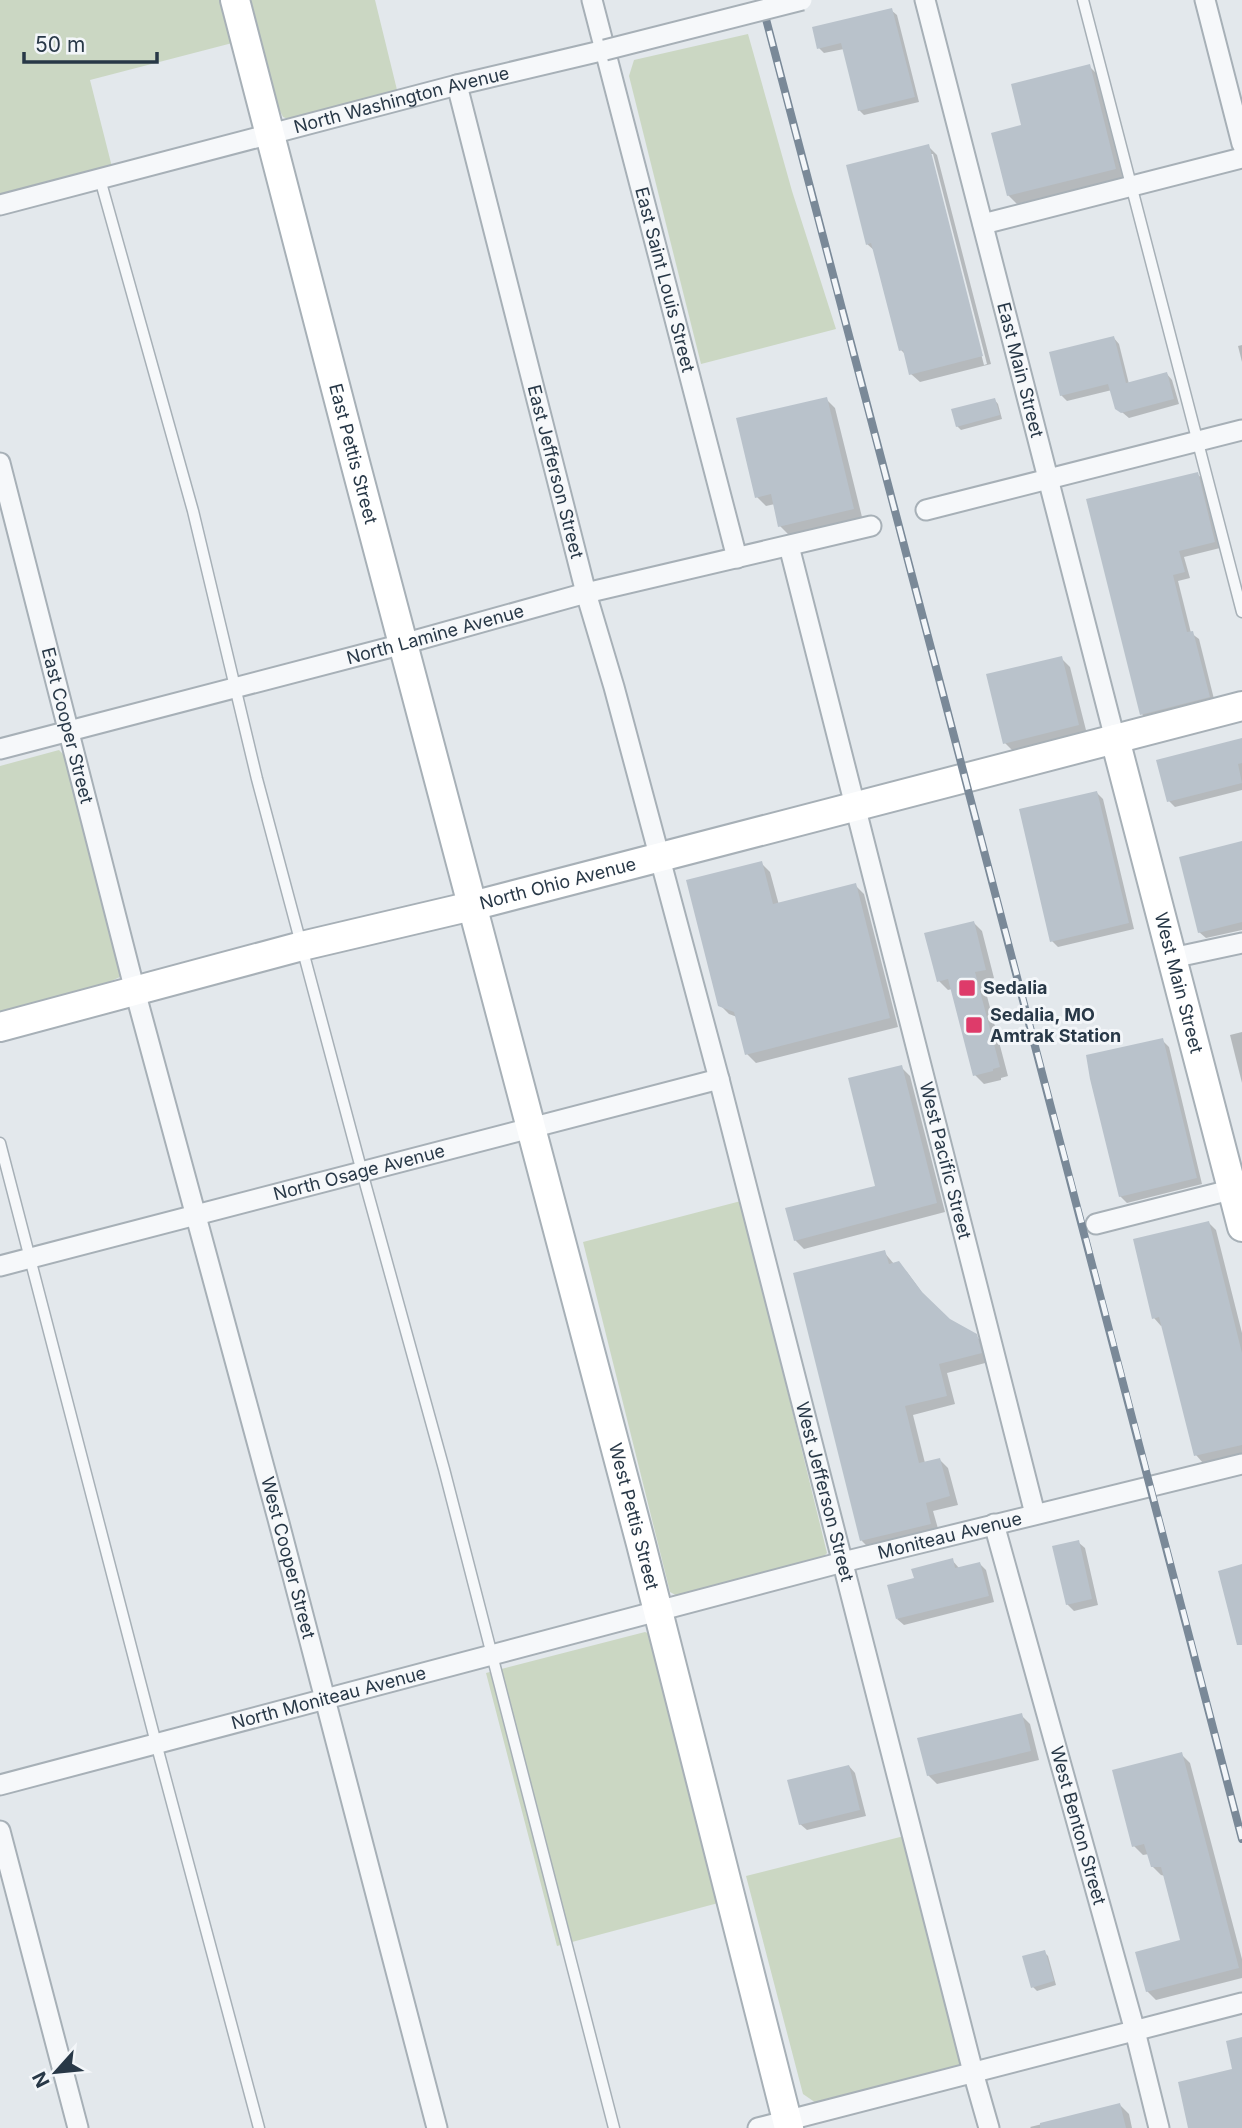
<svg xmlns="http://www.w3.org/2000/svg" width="1242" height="2128" font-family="Inter,sans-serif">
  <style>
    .green { fill: #cbd7c3 }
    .shadow { fill: #0003; fill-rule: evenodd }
    .building { fill: #b9c2cb }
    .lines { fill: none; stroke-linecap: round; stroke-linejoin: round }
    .lane-casing { stroke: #a7b0b7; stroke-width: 13 }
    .street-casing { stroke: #a7b0b7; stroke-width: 23 }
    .secondary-casing { stroke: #a7b0b7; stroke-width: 32 }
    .lane { stroke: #f6f8fa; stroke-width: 10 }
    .street { stroke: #f6f8fa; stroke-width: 19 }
    .secondary { stroke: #fff; stroke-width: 28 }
    .rail-casing { stroke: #7a8998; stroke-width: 8 }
    .rail { stroke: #f3f6f9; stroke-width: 5; stroke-dasharray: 16; stroke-linecap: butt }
    .street-bridge-casing { stroke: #a7b0b7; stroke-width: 23; stroke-linecap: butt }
    .street-bridge { stroke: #f6f8fa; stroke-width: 19 }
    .poi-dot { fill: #de3b6a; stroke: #f3f6f9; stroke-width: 2.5 }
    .labels { text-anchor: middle; stroke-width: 6; stroke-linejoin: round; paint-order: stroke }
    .street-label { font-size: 18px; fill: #283847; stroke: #f3f6f9 }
    .poi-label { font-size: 18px; font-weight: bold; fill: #283847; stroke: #f3f6f9; text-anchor: start }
  </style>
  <rect width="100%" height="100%" fill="#e3e8ec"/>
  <!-- green -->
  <path class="green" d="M0,0H229L240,41L90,80L112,167L0,196Z
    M251,0H375L398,94L293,121L283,117L278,107Z
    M748,34L792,191L836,329L701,364L629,76L634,60Z
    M59,750L67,758L122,968L120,977L109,982L0,1012V766Z
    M741,1201L827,1553L814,1567L683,1599L670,1592L583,1242Z
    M645,1632L657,1637L722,1902L557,1946L486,1673Z
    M908,1835L966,2064L816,2103L803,2094L746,1876Z"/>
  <!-- shadow -->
  <path class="shadow" d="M891,10L897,15L919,102L864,115L859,110L844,49L824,53L819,48Z
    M1089,66L1098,75L1124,178L1017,204L1008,195L1023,126Z
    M928,146L937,155L991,364L920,382L911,374L907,356L901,350L875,251L867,244ZM929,154H933L987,364L984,365Z
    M1114,338L1119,344L1129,384L1167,374L1172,380L1179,404L1129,418L1117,408L1112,390L1067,401L1061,395Z
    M1242,345V362L1238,346Z
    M826,399L835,408L862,517L789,535L780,526L775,504L766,506L757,497Z
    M994,399L998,404L1002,419L961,430L957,426Z
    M1197,474L1204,480L1220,548L1184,557L1190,578L1178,581L1191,633L1199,639L1215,703L1148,721L1142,714L1088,500Z
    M1061,658L1070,667L1087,734L1014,752L1005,743Z
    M1242,740V790L1175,807L1169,801Z
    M1097,793L1103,799L1134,929L1058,947L1052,941Z
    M1242,843V930L1206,938L1199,932Z
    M761,863L770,872L779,905L855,885L864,894L898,1027L756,1063L747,1054L737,1017L729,1014L720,1005Z
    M973,922L982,931L994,978L983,981L1008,1076L1001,1078V1080L984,1084L975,1075L952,989L948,990L939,981Z
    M1242,1032V1083L1230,1035Z
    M1162,1040L1169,1047L1202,1184L1127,1203L1120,1196Z
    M901,1067L910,1076L945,1212L804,1249L795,1240L877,1187Z
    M1209,1223L1216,1230L1242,1333V1453L1203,1463L1196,1455L1163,1325L1161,1326L1154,1318Z
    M884,1252L894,1264L907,1272L929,1302L949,1320L975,1335L985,1345L989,1362L947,1373L955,1404L913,1415L925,1463L939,1459L948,1468L958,1505L933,1511L939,1532L871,1550L862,1541L795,1274Z
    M1078,1542L1085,1548L1098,1605L1074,1611L1067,1604Z
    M952,1560L959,1568L980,1564L986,1570L994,1602L904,1625L897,1619Z
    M1021,1715L1030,1724L1039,1760L937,1784L928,1775Z
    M1181,1754L1190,1763L1242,1959V1978L1156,2000L1147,1991L1182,1941L1165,1876L1161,1875L1152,1866L1149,1854L1143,1855L1134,1846Z
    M849,1766L855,1773L866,1816L807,1830L800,1824Z
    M1044,1952L1048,1956L1056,1985L1037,1991L1033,1987Z
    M1120,2105L1129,2114L1132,2128H1031L1030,2127Z"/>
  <!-- building -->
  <path class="building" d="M892,8L915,97L858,111L841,43L817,49L812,27Z
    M1090,64L1116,169L1007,196L991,133L1021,125L1011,84Z
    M929,144L983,356L909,375L903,350L899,351L871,243L866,245L846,165Z
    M1114,336L1126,383L1167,372L1174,399L1121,413L1115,409L1108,384L1060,396L1049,352Z
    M827,397L854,509L778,527L771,494L755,498L736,418Z
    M995,398L1000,415L956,427L951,409Z
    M1198,472L1215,542L1179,551L1185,572L1173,575L1187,632L1193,631L1210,697L1140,715L1086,499Z
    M1062,656L1079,725L1003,744L986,674Z
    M1242,738V763L1238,764L1242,783L1167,802L1156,760Z
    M1097,791L1129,923L1050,942L1019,809Z
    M1242,841V922L1198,933L1179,857Z
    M762,861L773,904L856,883L890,1018L745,1055L734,1012L718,1006L686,880Z
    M974,921L986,970L975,972L1000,1067L993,1069V1071L973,1076L948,979L937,982L924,933Z
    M1163,1038L1197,1178L1119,1197L1090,1079L1086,1055Z
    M902,1065L937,1203L794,1241L785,1208L875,1186L848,1078Z
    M1209,1221L1242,1353V1445L1194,1456L1159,1317L1152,1319L1133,1239Z
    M885,1250L889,1264L899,1261L922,1292L950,1319L977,1334L982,1353L939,1364L947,1396L905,1406L919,1463L940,1458L950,1496L926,1503L931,1524L860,1541L793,1273Z
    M1079,1540L1092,1599L1066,1605L1052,1546Z
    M953,1558L955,1568L980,1562L989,1596L896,1619L887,1585L914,1578L911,1569Z
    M1242,1564V1645H1237L1218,1571Z
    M1022,1713L1031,1751L927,1776L917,1738Z
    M1182,1752L1239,1968L1146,1992L1135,1952L1180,1940L1161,1867H1151L1144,1844L1132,1847L1112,1770Z
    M849,1765L860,1810L799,1825L787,1780Z
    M1045,1950L1054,1981L1031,1988L1022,1956Z
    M1242,2037V2128H1188L1178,2082L1232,2069L1226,2041Z
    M1120,2103L1126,2128H1040V2123Z"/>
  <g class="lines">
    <!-- lane casing -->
    <g class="lane-casing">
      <path id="lane" d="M1083,0L1242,612
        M100,179L193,511L257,779L362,1172L444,1469L614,2128
        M0,1143L156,1743L259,2128"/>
    </g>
    <!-- street casing -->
    <g class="street-casing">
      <g id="street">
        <path id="s1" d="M592,0L737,558"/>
        <path id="s2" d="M925,0L1115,739"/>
        <path d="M1205,0L1242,144"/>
        <path id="s3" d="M457,85L586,593L614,687L719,1079L973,2072L989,2128"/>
        <path id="s4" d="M0,205L457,85L605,50"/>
        <path d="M983,224L1242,158"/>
        <path id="s5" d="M0,463L135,991L278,1519L437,2128"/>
        <path d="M926,510L1242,430"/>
        <path id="s6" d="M789,546L1035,1514"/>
        <path id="s7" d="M0,749L403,644L586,593L871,526"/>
        <path d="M1172,958L1242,943"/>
        <path d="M1096,1224L1242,1187"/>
        <path id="s8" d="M0,1266L719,1079"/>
        <path id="s9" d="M994,1524L1135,2031L1159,2128"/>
        <path id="s10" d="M0,1785L843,1562L1242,1464"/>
        <path d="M0,1831L78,2128"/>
        <path d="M758,2128L1242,2003"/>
      </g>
    </g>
    <!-- secondary casing -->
    <g class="secondary-casing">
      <g id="secondary">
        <path id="s11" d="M235,0L356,466L641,1544L789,2128"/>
        <path id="s12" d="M1115,739L1242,1227"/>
        <path id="s13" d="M0,1027L302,946L472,906L1242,706"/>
      </g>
    </g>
    <!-- lane -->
    <use href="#lane" class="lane"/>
    <!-- street -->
    <use href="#street" class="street"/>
    <!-- secondary -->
    <use href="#secondary" class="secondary"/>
    <!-- rail casing -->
    <g class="rail-casing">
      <path id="rail" d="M761,0C921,613 1084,1226 1242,1839"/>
    </g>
    <!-- rail -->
    <use href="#rail" class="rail"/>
    <!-- street-bridge casing -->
    <g class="street-bridge-casing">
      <path id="street-bridge" d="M605,50L802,0"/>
    </g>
    <!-- street-bridge -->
    <use href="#street-bridge" class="street-bridge"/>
  </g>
  <!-- markers -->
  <g class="poi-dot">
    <rect x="958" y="979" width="18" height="18" rx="3.5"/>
    <rect x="965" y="1016" width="18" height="18" rx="3.5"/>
  </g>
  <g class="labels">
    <!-- street labels -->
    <g class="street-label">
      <text dy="6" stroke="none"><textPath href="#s4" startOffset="415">North Washington Avenue</textPath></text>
      <text dy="6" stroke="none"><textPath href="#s1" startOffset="289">East Saint Louis Street</textPath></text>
      <text dy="6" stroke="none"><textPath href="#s2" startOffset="382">East Main Street</textPath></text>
      <text dy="6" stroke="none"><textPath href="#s11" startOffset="469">East Pettis Street</textPath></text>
      <text dy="6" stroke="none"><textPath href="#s3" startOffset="399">East Jefferson Street</textPath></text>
      <text dy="6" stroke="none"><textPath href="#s7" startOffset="450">North Lamine Avenue</textPath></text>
      <text dy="6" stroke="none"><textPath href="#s5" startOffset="271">East Cooper Street</textPath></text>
      <text dy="6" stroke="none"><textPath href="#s13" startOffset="576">North Ohio Avenue</textPath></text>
      <text dy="6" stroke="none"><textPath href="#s12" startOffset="252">West Main Street</textPath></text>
      <text dy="6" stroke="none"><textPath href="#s6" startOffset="634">West Pacific Street</textPath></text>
      <text dy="6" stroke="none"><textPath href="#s8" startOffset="371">North Osage Avenue</textPath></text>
      <text dy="6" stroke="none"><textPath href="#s3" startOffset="1454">West Jefferson Street</textPath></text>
      <text dy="6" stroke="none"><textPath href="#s11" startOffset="1568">West Pettis Street</textPath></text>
      <text dy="6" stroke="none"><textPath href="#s10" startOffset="982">Moniteau Avenue</textPath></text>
      <text dy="6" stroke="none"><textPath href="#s5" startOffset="1132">West Cooper Street</textPath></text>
      <text dy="6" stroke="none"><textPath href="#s10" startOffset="340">North Moniteau Avenue</textPath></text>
      <text dy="6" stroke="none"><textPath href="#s9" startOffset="313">West Benton Street</textPath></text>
    </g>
    <!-- poi labels -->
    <g class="poi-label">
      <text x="983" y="994">Sedalia</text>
      <text x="990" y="1021">Sedalia, MO<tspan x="990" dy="21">Amtrak Station</tspan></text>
    </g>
  </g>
  <!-- north arrow -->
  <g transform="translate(56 2072) rotate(243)" stroke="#f3f6f9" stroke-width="5" paint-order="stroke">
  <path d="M0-5L12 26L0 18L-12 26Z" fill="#283847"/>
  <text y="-10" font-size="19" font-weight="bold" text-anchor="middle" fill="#283847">N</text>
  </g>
  <!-- scale -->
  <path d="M24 52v10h133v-10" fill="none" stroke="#283847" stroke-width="3.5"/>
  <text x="35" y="52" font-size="21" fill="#283847" stroke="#f3f6f9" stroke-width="5" paint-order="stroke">50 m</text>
</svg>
